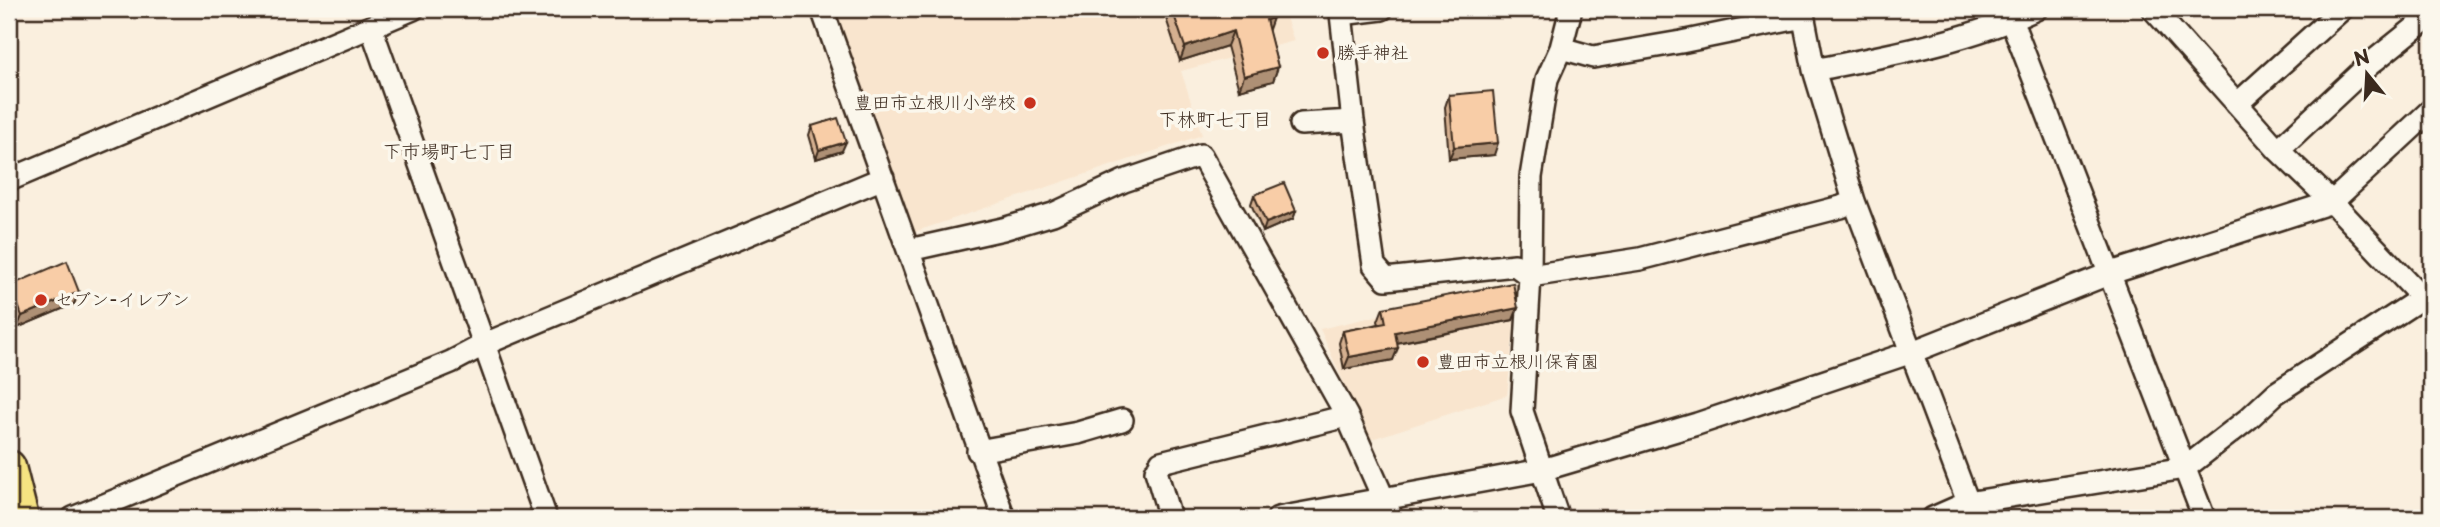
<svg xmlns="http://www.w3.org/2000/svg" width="2440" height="527" font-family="'Playpen Sans','Klee One',sans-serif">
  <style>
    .built { fill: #f9e5ce }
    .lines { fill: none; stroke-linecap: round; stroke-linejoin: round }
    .minor-casing { stroke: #3b2a1e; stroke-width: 26 }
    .highway-casing { stroke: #3b2a1e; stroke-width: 37 }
    .minor { stroke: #fbf7ec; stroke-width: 21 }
    .highway { stroke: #f5e381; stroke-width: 32 }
    .wall { fill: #d5b090; stroke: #3b2a1e; stroke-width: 2 }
    .shaded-wall { fill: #ae9075; stroke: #3b2a1e; stroke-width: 2 }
    .building { fill: #f8cda7; stroke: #3b2a1e; stroke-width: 2 }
    .poi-dot { fill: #c8321e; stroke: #fbf7ec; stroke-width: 2.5 }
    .labels { text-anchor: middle; stroke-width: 7; stroke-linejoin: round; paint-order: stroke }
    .poi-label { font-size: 18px; fill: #3b2a1e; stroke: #fbf7ec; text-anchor: start }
    .neighbourhood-label { font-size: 19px; fill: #3b2a1e; stroke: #fbf7ec }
  </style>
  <rect width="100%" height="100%" fill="#faefde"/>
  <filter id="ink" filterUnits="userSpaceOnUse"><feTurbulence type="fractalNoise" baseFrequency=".0143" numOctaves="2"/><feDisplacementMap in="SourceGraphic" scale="14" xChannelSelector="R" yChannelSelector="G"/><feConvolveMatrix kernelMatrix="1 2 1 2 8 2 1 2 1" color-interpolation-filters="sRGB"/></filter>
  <g filter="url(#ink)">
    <!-- built -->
    <path class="built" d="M835,9H1283L1294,41L1181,71L1202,135L914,232Z
      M1518,283L1507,395L1369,440L1320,329Z"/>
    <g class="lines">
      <!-- minor casing -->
      <g class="minor-casing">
        <path id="minor" d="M822,9L1004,518
          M1382,9L1341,14L1353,121L1374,265L1386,279L1515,265L1530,276L1640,259L1841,207L1854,201
          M1802,9L1814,70L1854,201L1974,518
          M2007,9L2204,518
          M2153,9L2278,150L2332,202L2430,306
          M371,27L546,518
          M1561,48L1593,57L1681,42L1803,17
          M1814,70C1889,55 1966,42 2036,9
          M2237,104L2342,9
          M1301,124L1353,121
          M2278,150L2370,64L2431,15
          M9,180L413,9
          M909,250L1003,229L1053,214L1124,181L1201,155L1347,416L1392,518
          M978,451L1078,433L1122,420
          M73,518L451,362L485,344L883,178
          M1170,518L1156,471L1161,462L1347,416
          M1278,518L1542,470L1697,424L1912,352L2111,273L2332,202L2431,110
          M1558,518L1522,411L1530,276L1531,177L1547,79L1561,48L1571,9
          M1933,518L1967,503L2185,468L2248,419L2276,393L2423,297"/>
      </g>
      <!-- highway casing -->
      <g class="highway-casing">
        <path id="highway" d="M9,467L22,518"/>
      </g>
      <!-- minor -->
      <use href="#minor" class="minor"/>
      <!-- highway -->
      <use href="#highway" class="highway"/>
    </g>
    <!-- wall -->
    <path class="wall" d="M1163,9H1270L1268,30L1278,67L1273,81L1239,90L1227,46L1180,61Z
      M1449,95L1494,155L1449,159L1445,107Z
      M812,126L842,151L816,159L809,135Z
      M1254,195L1296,211L1293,219L1263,232L1251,204Z
      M11,285L79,292L74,304L17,328L9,305V290Z
      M1383,308H1518L1513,320L1397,343L1393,360L1344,369L1339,343L1343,331L1379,324L1378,321Z"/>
    <!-- shaded-wall -->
    <path class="shaded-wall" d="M1273,18L1268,32L1266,20Z
      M1233,31L1227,46L1180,61L1185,47Z
      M1278,67L1273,81L1239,90L1244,76Z
      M846,142L842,151L816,159L819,150Z
      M1498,143L1494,155L1449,159L1454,147Z
      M1296,211L1293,219L1263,232L1266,223Z
      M79,292L74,304L17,328L22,316Z
      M1518,308L1513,320L1390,344L1395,332Z
      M1398,348L1393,360L1344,369L1349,357Z"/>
    <!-- building -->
    <path class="building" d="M1172,9H1270L1273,18L1266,20L1278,67L1244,76L1233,31L1185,47Z
      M1493,91L1498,143L1454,147L1449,95Z
      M838,118L846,142L819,150L812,126Z
      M1284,183L1296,211L1266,223L1254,195Z
      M67,261L79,292L22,316L11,285Z
      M1513,283L1518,308L1395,332L1398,348L1349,357L1343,331L1386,323L1383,308Z"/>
  </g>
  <!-- markers -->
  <g class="poi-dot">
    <circle cx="1323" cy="53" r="7"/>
    <circle cx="1030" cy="103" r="7"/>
    <circle cx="41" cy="300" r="7"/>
    <circle cx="1423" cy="362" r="7"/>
  </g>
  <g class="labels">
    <!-- poi labels -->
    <g class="poi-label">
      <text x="1337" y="59">勝手神社</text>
      <text x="1016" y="109" text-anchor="end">豊田市立根川小学校</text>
      <text x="55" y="306">セブン-イレブン</text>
      <text x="1437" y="368">豊田市立根川保育園</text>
    </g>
    <!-- neighbourhood labels -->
    <g class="neighbourhood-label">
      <text x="1215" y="126">下林町七丁目</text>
      <text x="449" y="158">下市場町七丁目</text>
    </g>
  </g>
  <!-- margin -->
  <rect width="2440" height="527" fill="none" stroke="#fbf7ec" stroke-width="35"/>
  <rect x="18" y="18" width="2405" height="492" fill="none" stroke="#3b2a1e" stroke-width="2.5" filter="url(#ink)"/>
  <!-- north arrow -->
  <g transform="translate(2367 74) rotate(342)" stroke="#fbf7ec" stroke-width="5" paint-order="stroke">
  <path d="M0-5L12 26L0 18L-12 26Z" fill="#3b2a1e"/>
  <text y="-10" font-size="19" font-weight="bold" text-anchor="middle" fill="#3b2a1e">N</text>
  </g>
</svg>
